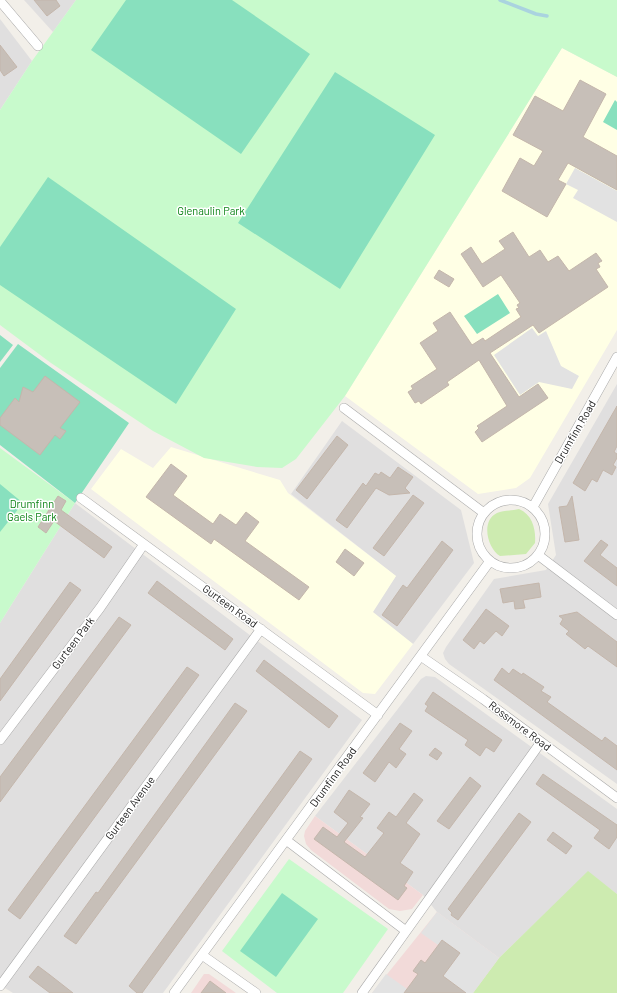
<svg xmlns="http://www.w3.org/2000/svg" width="617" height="993" font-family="Barlow,sans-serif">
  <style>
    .residential { fill: #e0dfdf }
    .commercial { fill: #f2dad9 }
    .education { fill: #ffffe5 }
    .grass { fill: #cdebb0 }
    .park { fill: #c8facc }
    .pitch { fill: #88e0be }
    .parking { fill: #e2e2e2 }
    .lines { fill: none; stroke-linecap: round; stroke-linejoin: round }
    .stream { stroke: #aad3df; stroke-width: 3.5 }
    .building { fill: #c7bfb8; stroke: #c4b6ab }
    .minor-casing { stroke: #a9a9a9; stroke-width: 10 }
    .minor { stroke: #fff; stroke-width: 9 }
    .labels { text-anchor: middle; stroke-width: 3; stroke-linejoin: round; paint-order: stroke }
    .park-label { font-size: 11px; fill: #0c8416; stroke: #fff }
    .street-label { font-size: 11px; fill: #222; stroke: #fff }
  </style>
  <rect width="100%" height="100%" fill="#f2efe9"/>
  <!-- residential -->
  <path class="residential" d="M24,0H76L53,32Z
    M0,19L32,61L0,110Z
    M617,384V784L449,664L445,659L443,653L446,647L494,579L546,570L556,555L548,504Z
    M342,421L461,510L474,563L413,644L372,612L396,576L291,494Z
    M75,503L362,720L163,993H13L0,985V623Z
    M426,676L435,677L617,809V894L588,872L499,958L437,912L423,895L315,816L421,679Z"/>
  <!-- commercial -->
  <path class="commercial" d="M315,816L423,895L412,909L400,911L389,909L311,850L306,844L304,836L305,831Z
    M437,912L499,958L473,993H372Z
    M204,974H209L236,993H191Z"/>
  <!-- education -->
  <path class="education" d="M562,48L617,77V330L530,478L516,488L478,494L345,396Z
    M171,447L280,480L288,493L396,576L373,612L413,644L375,694L363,693L91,489L121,449L153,468Z"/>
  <!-- grass -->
  <path class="grass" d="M519,509C533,515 536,530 535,543L526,554L500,556C488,549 480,521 497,513C503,510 513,511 519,509Z
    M588,871L617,894V993H473L499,958Z"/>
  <!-- park -->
  <path class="park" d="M76,0H617V77L562,48L345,396L296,459L282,468L257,467L204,458L153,431L51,363L0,325V110L32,61Z
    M0,448L75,503L0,623Z
    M289,859L388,929L343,993H277L222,951Z"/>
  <!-- pitch -->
  <path class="pitch" d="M126,0H232L310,54L241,154L91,50Z
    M335,72L435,135L340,289L238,223Z
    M615,100L617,102V130L603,122Z
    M48,177L236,309L176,404L0,285V247Z
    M498,294L510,313L477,334L464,316Z
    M0,335L13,345L0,362Z
    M18,344L129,423L75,503L0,445V368Z
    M0,484L23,503L0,532Z
    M282,893L318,919L276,977L240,951Z"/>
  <!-- parking -->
  <path class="parking" d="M575,168L617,191V222L573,198L578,190L566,184Z
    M532,328L538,336L546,331L561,366L579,376L572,389L539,382L520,395L494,355Z
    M437,912L499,958L473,993H458L442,977L460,953L442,940L438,945L421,933Z
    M386,974L407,989L404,993H372Z"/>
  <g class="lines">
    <!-- stream -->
    <path class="stream" d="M500,0L536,14L547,16"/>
  </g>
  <!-- building -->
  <path class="building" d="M34,0H56L60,6L47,16Z
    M0,45L17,67L4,76L0,70Z
    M580,80L606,94L583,137L617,156V190L568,163L558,180L566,184L547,217L502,191L520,158L534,166L543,151L513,135L535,96L563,111Z
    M513,232L529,257L540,250L548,262L558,256L569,271L596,253L602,261L598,263L600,267L596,269L608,287L539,333L533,325L490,353L519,397L538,384L548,398L482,442L475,432L479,428L477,426L507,406L479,360L447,382L449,385L421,404L419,401L415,403L408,392L413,389L411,386L437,369L420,343L438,331L433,323L450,312L472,345L483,338L485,341L521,317L516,309L519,308L517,305L520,303L501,275L483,287L461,254L471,247L482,264L505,249L499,241Z
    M439,270L454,279L449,287L434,278Z
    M45,376L80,402L60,428L66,431L60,439L55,435L40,455L0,425V418L15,398L19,402L23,387L33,392Z
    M617,406V446L614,452L617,454V458L613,465L616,467L612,475L603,470L597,482L592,479L585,491L573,483Z
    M337,436L348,445L307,499L296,490Z
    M171,464L187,476L173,495L213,524L220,514L236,525L246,512L259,522L245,541L309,587L299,600L214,539L211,544L146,497Z
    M398,467L413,477L405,488L410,493L389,495L376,488L347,528L336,520L363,483L366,486L375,473L379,475L381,472L390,478Z
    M413,495L424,503L384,556L373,548Z
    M58,496L66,501L61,510L112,547L104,558L54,521L46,533L38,527Z
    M572,496L579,540L565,542L559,507L567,506Z
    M601,540L608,545L600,555L617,568V586L584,561Z
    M442,541L453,550L397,626L382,615L403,585L407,588Z
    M345,549L364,563L354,576L336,562Z
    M157,581L233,639L225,650L148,593Z
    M70,582L81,590L0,701V679Z
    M539,583L541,597L523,600L525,608L515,609L514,601L503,603L500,589Z
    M486,609L509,626L502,636L496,631L484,644L480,641L474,649L463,640Z
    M577,612L617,642V667L588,646L585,649L566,634L569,631L560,624L563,619L559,616Z
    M119,617L131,625L0,802V777Z
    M264,660L338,716L329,728L256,671Z
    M187,667L199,675L20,919L8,910Z
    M502,668L509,674L513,669L522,675L523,673L544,687L541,691L551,697L547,702L602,741L605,737L617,746V770L494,680Z
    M433,692L502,740L494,752L486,747L480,756L465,745L468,740L425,711L428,706L425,704Z
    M235,703L247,711L76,944L64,936L96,892L98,893Z
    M400,723L412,731L399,749L406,754L396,768L389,762L375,782L363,773Z
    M435,748L442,753L437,760L429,755Z
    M300,751L312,759L142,993H137L129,986Z
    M543,774L617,825V837L609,849L594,838L600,830L536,784Z
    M470,777L481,786L449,829L437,821Z
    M349,790L370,804L360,817L363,818L344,842L365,857L384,833L377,828L389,812L396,817L414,793L423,800L406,823L420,834L400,863L413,872L404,886L407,888L398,900L314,839L323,827L337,837L348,823L334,812Z
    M519,813L531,822L458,920L451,915L452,913L448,909Z
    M553,832L572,846L566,854L547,840Z
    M442,940L460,953L443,976L466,993H404L418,974L413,971L421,960L425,963Z
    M38,966L50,975L73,993H50L34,981L29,977Z
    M210,981L226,993H201Z"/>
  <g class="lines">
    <!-- minor casing -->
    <g class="minor-casing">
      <path id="minor" d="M0,1L38,46
        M344,408L484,513
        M81,498L378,715
        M477 534a34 34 0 1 1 68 0a34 34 0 1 1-68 0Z
        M533,507L617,357
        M538,555L617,615
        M422,657L483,699L617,798
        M0,740L100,608L144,544
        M286,840L406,931
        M202,955L256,993
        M0,986L261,629
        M174,993L490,561
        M362,993L541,742"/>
    </g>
    <!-- minor -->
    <use href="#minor" class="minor"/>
  </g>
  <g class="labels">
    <!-- park labels -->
    <g class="park-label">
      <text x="211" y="215">Glenaulin Park</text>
      <text x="32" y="508">Drumfinn<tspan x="32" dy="13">Gaels Park</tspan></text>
    </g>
    <!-- street labels -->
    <g class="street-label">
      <text transform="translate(575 432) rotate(-60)" y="4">Drumfinn Road</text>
      <text transform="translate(230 606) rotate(36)" y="4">Gurteen Road</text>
      <text transform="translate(73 643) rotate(-53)" y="4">Gurteen Park</text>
      <text transform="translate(520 726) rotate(37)" y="4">Rossmore Road</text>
      <text transform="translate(333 777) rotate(-54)" y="4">Drumfinn Road</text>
      <text transform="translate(130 808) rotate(-54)" y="4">Gurteen Avenue</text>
    </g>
  </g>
</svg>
